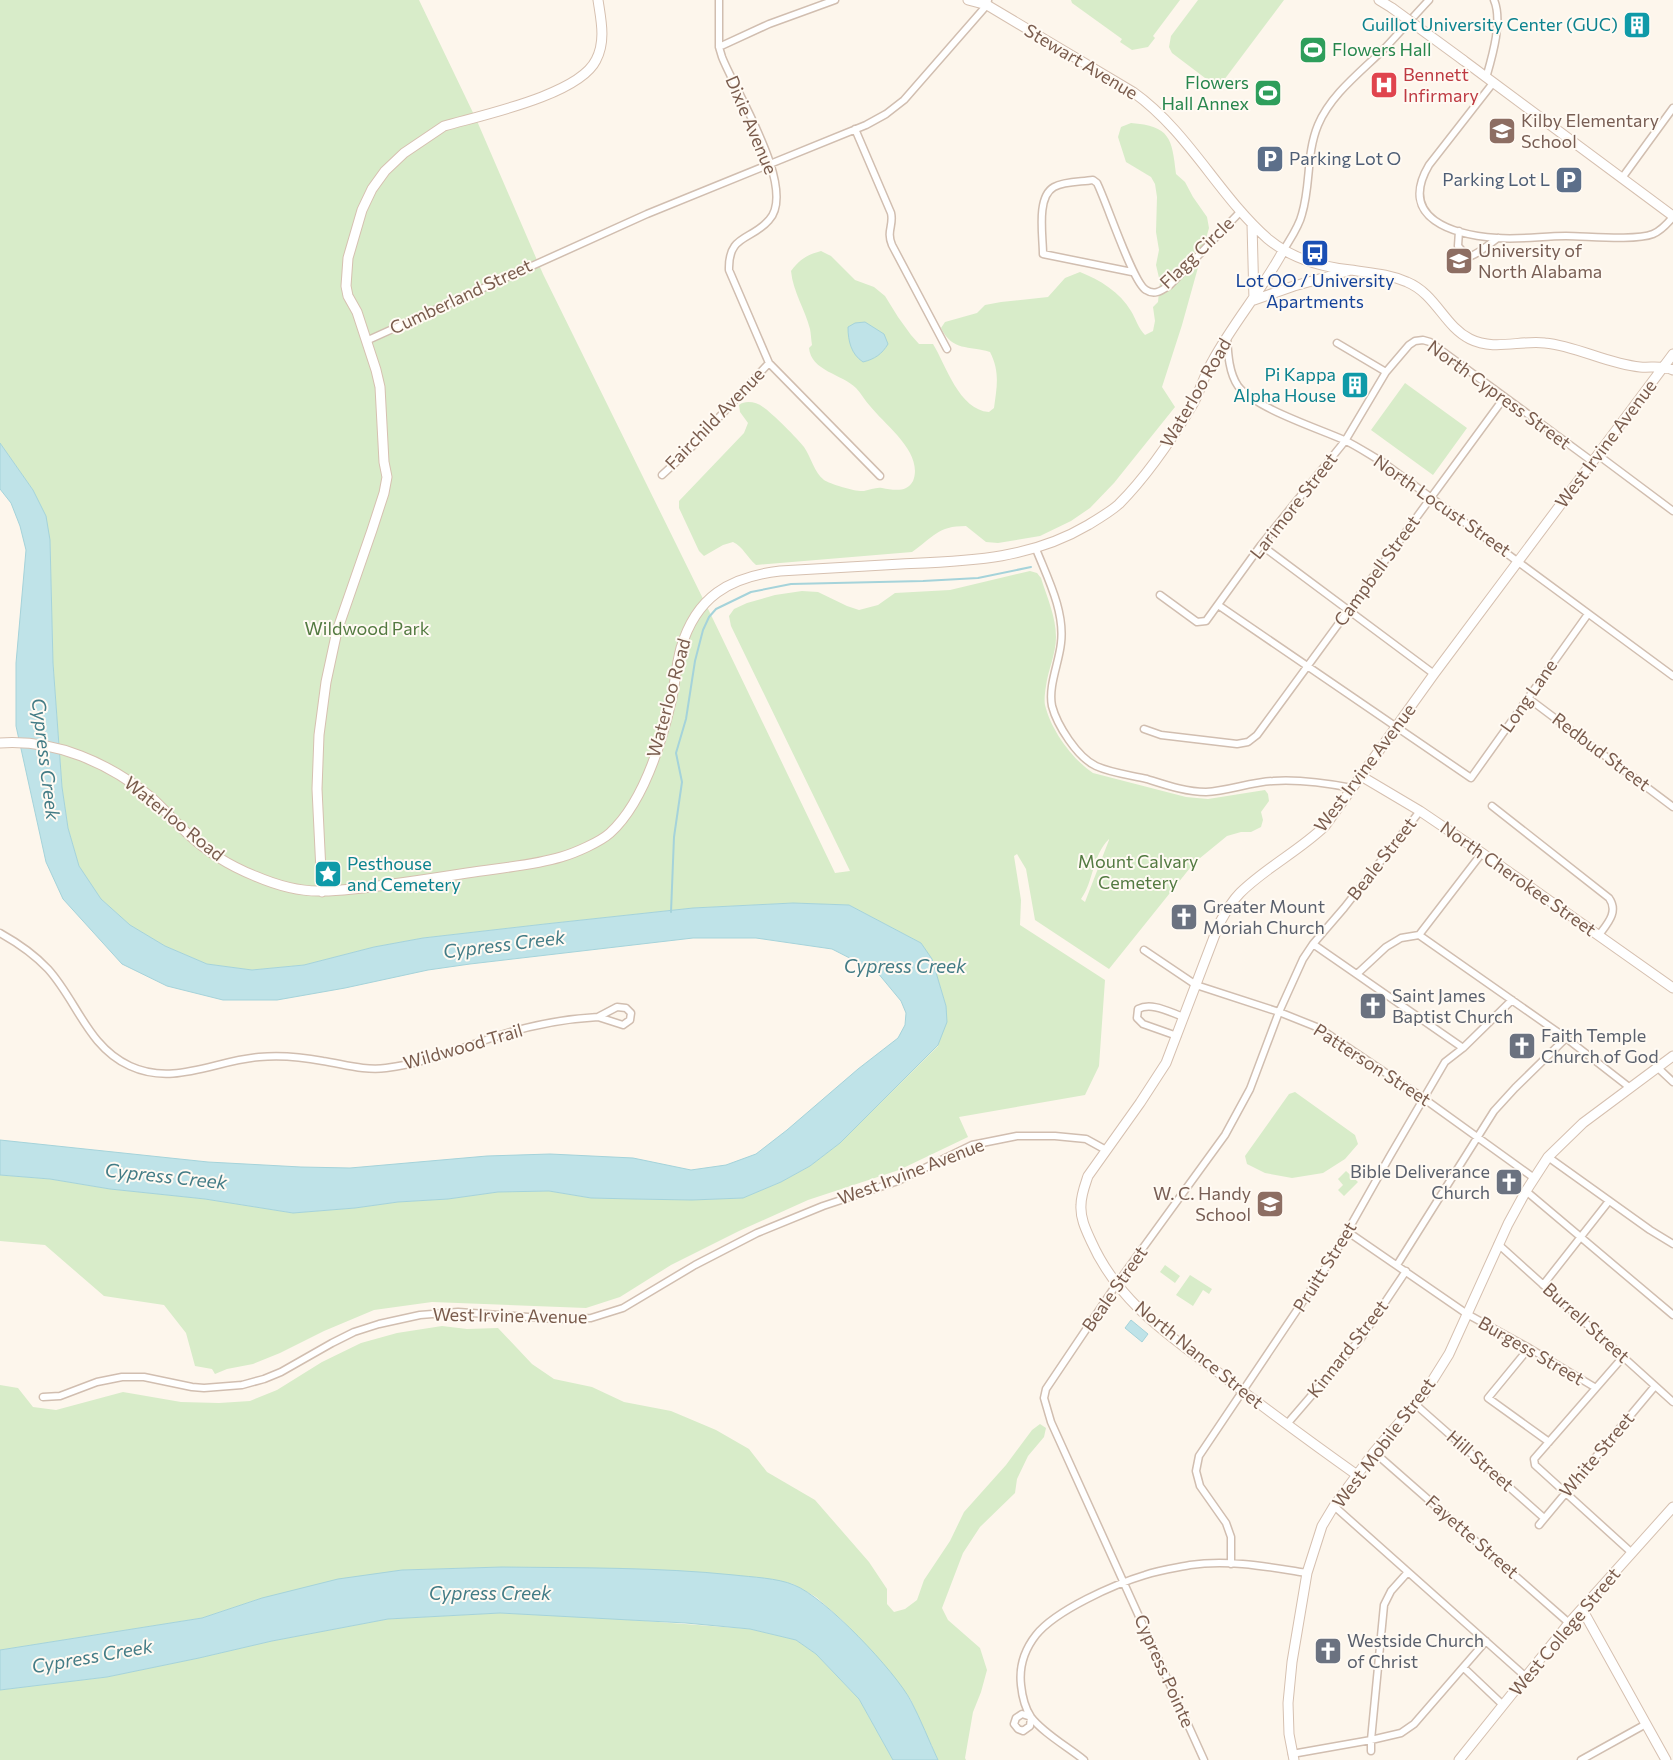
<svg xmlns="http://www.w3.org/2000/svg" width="1673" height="1760" font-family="Commissioner,sans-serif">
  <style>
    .green { fill: #d8ecc9; fill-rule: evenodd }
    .water { fill: #bfe3e8; stroke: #a5d3da }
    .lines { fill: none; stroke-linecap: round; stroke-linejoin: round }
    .stream { stroke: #a5d3da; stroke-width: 2 }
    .street-casing { stroke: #d1beb0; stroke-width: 9 }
    .secondary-casing { stroke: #d6c0b0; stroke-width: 11 }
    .street { stroke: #fff; stroke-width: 6 }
    .secondary { stroke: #fff; stroke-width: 9 }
    .secondary-bridge-casing { stroke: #d6c0b0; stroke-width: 11; stroke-linecap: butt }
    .secondary-bridge { stroke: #fff; stroke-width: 9 }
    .labels { text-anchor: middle; stroke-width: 4; stroke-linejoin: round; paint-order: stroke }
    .culture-label { font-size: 18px; fill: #0d838f; stroke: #fffaf3; text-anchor: end }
    .leisure-label { font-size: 18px; fill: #27864d; stroke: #fffaf3; text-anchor: start }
    .street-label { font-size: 18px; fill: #7a5c4d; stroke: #fffaf3 }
    .health-label { font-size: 18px; fill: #be3a42; stroke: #fffaf3; text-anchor: start }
    .education-label { font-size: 18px; fill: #785e54; stroke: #fffaf3; text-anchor: start }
    .service-label { font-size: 18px; fill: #4e5e75; stroke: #fffaf3; text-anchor: start }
    .transit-label { font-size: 18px; fill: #164399; stroke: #fffaf3 }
    .park-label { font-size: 18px; fill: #537a41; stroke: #fffaf3 }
    .worship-label { font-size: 18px; fill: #5b616d; stroke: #fffaf3; text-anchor: start }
    .water-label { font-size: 19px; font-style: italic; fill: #437c86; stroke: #fffaf3 }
  </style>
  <rect width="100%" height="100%" fill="#fdf6ec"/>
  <!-- green -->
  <path class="green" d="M0,0H419L477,121L543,274L712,617L835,873L850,871L731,626L729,616L734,609L747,603L775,595L802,591L818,592L847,606L859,610L878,605L895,593L950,590L1030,571L1037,573L1041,578C1047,597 1056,617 1056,637C1056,654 1048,670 1046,686C1045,692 1044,700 1045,705C1051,730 1072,759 1093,773L1186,797L1208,799L1265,790L1268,794L1269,801L1261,812L1263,820L1261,827L1251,832H1241L1227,836L1194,863L1109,969L1035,920L1026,869L1017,854L1014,856L1021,900L1020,925L1105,980L1099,1066L1085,1095L959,1117L968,1137L899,1170L808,1200L739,1231L671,1265L620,1297L586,1308L432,1302L374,1310L324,1331L280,1353L253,1364L227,1369L215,1374L212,1369L195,1366L186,1333L164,1305L104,1296L45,1245L0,1241V1175L50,1179L110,1189L205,1199L293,1213L355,1208L398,1202L448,1199L498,1192L549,1191L591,1198L634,1199L692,1200L743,1198L781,1182L810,1166L840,1143L938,1046L946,1006L932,959L921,943L849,905L793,903L693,908L545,924L423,938L374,947L304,965L252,970L207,964L165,946L130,925L101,899L79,866L68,828L62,787L53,663L50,540L33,490L0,443ZM1109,839V840L1085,902L1081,899C1094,881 1092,856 1109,839Z
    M1071,0H1180L1153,36L1155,38L1148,47L1132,50L1120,42L1122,39L1072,3Z
    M1198,0H1284L1224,80L1216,82L1209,81L1172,53L1169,47L1171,36Z
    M1131,123C1170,126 1172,138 1176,174L1185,182L1193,197L1207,217L1209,228L1182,325L1162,387L1175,407L1114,483L1090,508L1071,521L1040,536L998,543L986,542L966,526C937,526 934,537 912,552L756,565C747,557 743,547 733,542L723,545L704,556L699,551L679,508V501L744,433L748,423L740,412L739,405C746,400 756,402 763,407C771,412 799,440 804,447C811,457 814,472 824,480C830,484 856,492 864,491C870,490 876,487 882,488C893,490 907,493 913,481C924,453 886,426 870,406C865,401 861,393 856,388C842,374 811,371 809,348L812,345C811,339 811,334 810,329C805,309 793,292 791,271C800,259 807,255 821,251L831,256L855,280L874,287L885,296L898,317L911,335L919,344H933C946,365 959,410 989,412L994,408C997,386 1000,372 990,352C968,345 953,352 941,328L945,322L977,313L985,305L1001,302L1048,297L1065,278L1080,272C1100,280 1120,292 1131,311C1136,319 1138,328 1145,335L1153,331L1155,321L1153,307L1158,302L1160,282L1156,265L1159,250L1156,232L1157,197L1155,184L1151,177L1126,162L1118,137L1121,127Z
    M1405,383L1467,428L1433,475L1371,430Z
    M1295,1092L1355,1135L1358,1144L1345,1159L1323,1173L1292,1178L1265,1173L1247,1164L1245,1156L1289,1094Z
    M1346,1171L1358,1182L1344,1196L1338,1190L1343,1185L1338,1179Z
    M1165,1265L1180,1276L1175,1283L1160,1272Z
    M1190,1275L1212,1289L1209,1294L1203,1290L1193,1306L1176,1295Z
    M442,1326L467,1329L498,1328L532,1364L554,1379L592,1387L624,1402L671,1411L716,1430L749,1449L767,1472L815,1500L869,1562L887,1589V1604L894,1612L905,1609L917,1600L924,1580L950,1541L964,1512L1006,1465L1032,1430L1040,1424L1046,1428L1044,1437L1028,1456L1017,1479L1015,1493L980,1527L963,1553L942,1608L948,1620L980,1648L987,1670L981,1692L973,1712L965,1758L966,1760H938L911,1700L889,1671L843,1621L816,1597L793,1584L762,1578L654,1570L502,1567L402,1570L262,1598L202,1618L0,1650V1385L18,1388L33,1407L56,1410L123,1392L181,1402L219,1403L250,1401L277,1390L322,1362L361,1343L397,1333Z
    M500,1613L606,1618L750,1629L796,1640L816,1654L859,1699L893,1760H0V1690L107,1677L199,1658L272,1641L388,1619Z"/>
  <!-- water -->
  <path class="water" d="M865,322L884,334L888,344C882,354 875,359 863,362C851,354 848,341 848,327L855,323Z
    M0,443L33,490L46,516L50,540L53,663L62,787L68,828L79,866L101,899L130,925L165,946L207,964L252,970L304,965L374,947L423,938L545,924L693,908L793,903L849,905L921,943L932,959L946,1006L947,1022L938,1045L840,1143L810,1166L781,1182L743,1198L692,1200L634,1199L591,1198L549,1191L498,1192L448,1199L398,1202L355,1208L293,1213L205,1199L110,1189L50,1179L0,1175V1140L208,1162L301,1167L350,1168L487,1156L550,1154L633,1158L691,1170L726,1165L756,1154L787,1130L858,1069L898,1038L905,1025L906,1013L901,1001L877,972L832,949L756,938H693L470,964L428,970L345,988L277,1000H223L167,986L122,964L63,899L46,862L16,726V663L26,550L20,526L11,503L0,489Z
    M1131,1320L1148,1334L1142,1342L1125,1328Z
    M502,1567C579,1568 657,1567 734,1575C751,1577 778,1578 794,1585C825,1597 895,1671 911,1701C921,1720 929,1741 938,1760H893L859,1699L816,1654L796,1640L750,1629L686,1623L500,1613L388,1619L272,1641L199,1658L107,1677L0,1690V1650L202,1618L262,1598L338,1579L402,1570Z"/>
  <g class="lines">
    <!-- stream -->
    <path class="stream" d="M671,912L674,837L682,782L676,753L686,719L695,661L703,630L709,617L716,609L751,592L791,584L923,581L978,578L1031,567"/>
    <!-- street casing -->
    <g class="street-casing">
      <path id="street" d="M719,0V47L722,57C735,91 798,189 769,220C751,241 728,234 729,270L769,363L880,476
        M719,47L769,24L835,0
        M1486,78C1492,57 1503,21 1494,0
        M1493,83L1429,165C1397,219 1454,235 1497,238C1520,240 1543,236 1566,236C1587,236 1635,241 1653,234C1661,231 1668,223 1673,217
        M855,129L891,213C894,225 886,231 892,245L947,349
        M1622,178L1673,108
        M1459,231L1458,246L1464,253L1471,256C1481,252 1489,244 1498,238
        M1283,251C1290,239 1299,227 1302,214C1311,184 1306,154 1318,125C1331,94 1362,71 1385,48C1400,32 1414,16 1429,0
        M1132,272L1043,254C1043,236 1036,197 1054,187C1065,181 1081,182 1093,180L1097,183C1107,203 1133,283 1146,290C1155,296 1162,290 1170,285L1241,211
        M1227,338C1228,354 1229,373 1238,386C1255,408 1317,428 1344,440C1357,446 1370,455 1384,463L1673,676
        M366,341L647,214L866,125L886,114L904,100L987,5L988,0
        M1337,343L1386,372
        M1598,455L1673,511
        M662,475L686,453L769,363
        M1261,545L1434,674
        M1036,549C1047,577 1065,611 1061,643C1059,663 1048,686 1052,706C1057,725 1077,757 1096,766C1111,773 1130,775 1147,779C1166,785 1186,792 1206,792C1228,791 1251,782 1273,781C1300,779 1326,783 1352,788
        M1160,595L1197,622L1206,621L1261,545L1345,441L1386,372L1409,345L1415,341L1423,340L1430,342L1593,462
        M1218,605L1471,778L1588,614
        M1528,698L1673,807
        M1144,729L1161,735L1237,744L1248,742L1257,735L1504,398
        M1492,806L1609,898C1619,912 1607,924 1599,935
        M0,933C18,943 34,954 48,969C77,1001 88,1047 130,1066C173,1086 214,1061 259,1057C280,1055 302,1057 323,1061C343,1064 365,1071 386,1068C426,1063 460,1048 498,1036C531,1025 564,1019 598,1017
        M1419,935L1482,853
        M1313,944L1463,1048
        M1144,950L1196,985L1279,1012L1319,1028L1423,1098L1534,1178
        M1357,974L1386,947L1401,938L1419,935L1566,1038L1629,1087
        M617,1007L626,1008L631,1013L630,1020L623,1025L598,1017Z
        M1177,1036L1143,1024L1137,1018L1138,1009C1152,1002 1169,1012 1184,1017
        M1657,1067L1673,1082
        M1548,1157L1650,1230L1673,1244
        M1526,1191L1673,1315
        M1348,1232L1467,1314L1529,1348L1596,1388
        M1498,1244L1673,1402
        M1397,1265L1494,1111L1515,1088L1566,1038
        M1543,1285L1609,1201
        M1529,1348L1488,1398L1549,1442
        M1623,1357L1534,1459L1535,1465L1632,1553
        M43,1397L60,1396L97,1382L122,1377H144L192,1387L204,1388L242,1385L264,1379L281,1372L332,1343L354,1332L379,1324L420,1315L458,1312L556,1319L591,1318L623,1308L695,1265L757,1233L823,1206L898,1181L972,1145L1017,1136H1055L1086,1139L1106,1150
        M1415,1404L1544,1518
        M1287,1424L1361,1338L1406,1271
        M1374,1452L1569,1623
        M1334,1506L1526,1677
        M1539,1525L1655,1386
        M1231,1564V1537L1226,1523L1200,1486L1196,1471L1199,1456L1334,1255L1390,1156L1445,1062L1463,1048L1512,1000
        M1464,1668L1503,1705
        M1022,1714L1031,1717L1030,1726L1023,1731L1018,1729L1014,1724L1016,1718Z
        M1371,1751V1740L1384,1605L1391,1591L1408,1572
        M1292,1754L1371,1740L1401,1733L1414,1724L1486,1641
        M1084,1760C1068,1747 1043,1733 1031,1717C1025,1708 1022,1695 1021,1685C1019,1667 1025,1649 1036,1635C1056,1610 1115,1584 1145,1575C1159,1570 1175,1568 1190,1565C1229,1559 1269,1567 1307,1573
        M1204,1760L1051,1422L1044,1398L1046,1389L1116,1285L1225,1135L1250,1089L1279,1012L1303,959L1313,944L1344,908L1420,811
        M1581,1760L1646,1724"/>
    </g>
    <!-- secondary casing -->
    <g class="secondary-casing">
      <path id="secondary" d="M968,0L987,5L1133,92C1189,132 1218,195 1268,239C1292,259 1321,267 1351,270C1371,273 1389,274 1407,282C1436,294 1444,326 1470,339C1494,351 1520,340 1545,343C1577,346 1607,364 1640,367C1651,368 1663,365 1673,370
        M1379,0L1392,8
        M1463,60L1673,216
        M1252,224L1254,300L1294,286L1348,271
        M0,743C56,739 109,763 152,798C164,809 175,822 187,833C206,851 230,866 255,876C276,885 300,892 323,891C333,891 343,890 353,889C391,885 429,879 467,873C498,868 531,866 561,857C575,853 600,842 610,833C643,803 661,744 671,702C675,685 676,666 681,648C696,597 729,577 780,571C820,569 861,566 901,564C967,561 1029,560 1088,525C1098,519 1110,512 1119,504C1148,475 1172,439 1193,404C1200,391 1204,376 1212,362C1233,323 1262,290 1283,251
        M1361,776L1420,811L1482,853L1673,988
        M322,892L317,789L319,735L326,682L337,631L372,530L384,493L387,477L384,462L380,387L376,370L357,312L348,296L346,286L348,258L362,210L372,189L385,171L404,153L444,126C482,115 579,95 596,60C606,41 601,20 598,0
        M1357,1475C1313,1444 1270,1412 1228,1380C1174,1338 1120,1306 1091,1241C1086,1230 1080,1218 1081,1205C1081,1195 1085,1185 1088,1176L1140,1103L1166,1063L1219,924C1225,913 1231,902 1240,893C1265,868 1299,851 1325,826L1434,674L1673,354
        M1582,1609L1666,1760
        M1294,1760L1289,1734L1288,1703L1292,1662L1307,1573L1322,1526L1334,1506L1374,1452L1424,1394L1449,1354L1508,1224L1526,1191L1548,1157L1583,1123L1673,1056
        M1459,1760L1569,1623L1673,1507"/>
    </g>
    <!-- street -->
    <use href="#street" class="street"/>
    <!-- secondary -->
    <use href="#secondary" class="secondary"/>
    <!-- secondary-bridge casing -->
    <g class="secondary-bridge-casing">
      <path id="secondary-bridge" d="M1392,8L1463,60"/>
    </g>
    <!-- secondary-bridge -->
    <use href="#secondary-bridge" class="secondary-bridge"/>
  </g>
  <!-- icons -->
  <defs>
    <g id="building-square" transform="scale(1.4375)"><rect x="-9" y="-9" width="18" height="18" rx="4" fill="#0f9aa8" stroke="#fffaf3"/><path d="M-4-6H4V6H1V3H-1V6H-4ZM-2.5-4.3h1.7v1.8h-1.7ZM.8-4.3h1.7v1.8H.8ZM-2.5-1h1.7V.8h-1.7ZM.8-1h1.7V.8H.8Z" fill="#fff"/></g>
    <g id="stadium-square" transform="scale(1.4375)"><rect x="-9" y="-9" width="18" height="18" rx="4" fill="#2e9e5b" stroke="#fffaf3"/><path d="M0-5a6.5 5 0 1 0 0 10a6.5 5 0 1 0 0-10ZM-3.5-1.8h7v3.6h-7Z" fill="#fff"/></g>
    <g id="hospital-square" transform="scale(1.4375)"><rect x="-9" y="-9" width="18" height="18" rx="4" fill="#e0444e" stroke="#fffaf3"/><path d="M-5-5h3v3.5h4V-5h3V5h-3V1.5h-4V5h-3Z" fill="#fff"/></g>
    <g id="school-square" transform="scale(1.4375)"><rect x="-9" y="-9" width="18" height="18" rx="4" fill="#8d6e63" stroke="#fffaf3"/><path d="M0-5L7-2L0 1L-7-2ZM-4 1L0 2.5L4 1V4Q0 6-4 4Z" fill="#fff"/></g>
    <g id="parking-square" transform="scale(1.4375)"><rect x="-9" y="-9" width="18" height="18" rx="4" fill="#5c6f8a" stroke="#fffaf3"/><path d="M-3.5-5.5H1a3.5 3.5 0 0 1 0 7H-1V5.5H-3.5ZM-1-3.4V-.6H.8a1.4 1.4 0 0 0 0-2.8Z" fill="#fff"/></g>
    <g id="bus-square" transform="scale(1.4375)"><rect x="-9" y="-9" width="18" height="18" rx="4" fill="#1a4fb4" stroke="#fffaf3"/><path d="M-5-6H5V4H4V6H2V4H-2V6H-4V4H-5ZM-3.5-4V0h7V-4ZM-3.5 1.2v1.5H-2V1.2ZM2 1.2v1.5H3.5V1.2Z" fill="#fff"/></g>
    <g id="university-square" transform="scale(1.4375)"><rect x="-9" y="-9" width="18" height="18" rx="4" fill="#8d6e63" stroke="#fffaf3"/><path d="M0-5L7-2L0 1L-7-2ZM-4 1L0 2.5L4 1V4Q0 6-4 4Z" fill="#fff"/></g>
    <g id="sight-square" transform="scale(1.4375)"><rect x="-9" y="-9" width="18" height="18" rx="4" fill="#0f9aa8" stroke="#fffaf3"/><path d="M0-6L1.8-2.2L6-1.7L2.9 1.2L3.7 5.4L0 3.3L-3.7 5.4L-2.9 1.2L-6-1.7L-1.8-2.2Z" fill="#fff"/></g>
    <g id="church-square" transform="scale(1.4375)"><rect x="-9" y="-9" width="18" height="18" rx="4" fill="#6b7280" stroke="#fffaf3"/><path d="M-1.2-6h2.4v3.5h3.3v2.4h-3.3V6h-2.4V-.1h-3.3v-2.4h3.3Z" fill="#fff"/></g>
  </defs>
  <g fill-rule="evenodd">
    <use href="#building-square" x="1637" y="25"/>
    <use href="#stadium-square" x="1313" y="50"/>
    <use href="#hospital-square" x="1384" y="85"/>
    <use href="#stadium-square" x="1268" y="93"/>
    <use href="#school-square" x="1502" y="131"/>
    <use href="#parking-square" x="1270" y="159"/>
    <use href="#parking-square" x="1569" y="180"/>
    <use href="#bus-square" x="1315" y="253"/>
    <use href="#university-square" x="1459" y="261"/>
    <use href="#building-square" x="1355" y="385"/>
    <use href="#sight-square" x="328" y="874"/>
    <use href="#church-square" x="1184" y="917"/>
    <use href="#church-square" x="1373" y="1006"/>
    <use href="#church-square" x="1522" y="1046"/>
    <use href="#church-square" x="1509" y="1182"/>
    <use href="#school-square" x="1270" y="1204"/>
    <use href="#church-square" x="1328" y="1651"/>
  </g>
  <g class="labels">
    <!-- culture labels -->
    <g class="culture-label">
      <text x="1618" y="31">Guillot University Center (GUC)</text>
      <text x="1336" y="381">Pi Kappa<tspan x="1336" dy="21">Alpha House</tspan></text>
      <text x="347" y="870" text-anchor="start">Pesthouse<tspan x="347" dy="21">and Cemetery</tspan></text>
    </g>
    <!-- leisure labels -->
    <g class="leisure-label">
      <text x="1332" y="56">Flowers Hall</text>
      <text x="1249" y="89" text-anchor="end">Flowers<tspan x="1249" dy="21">Hall Annex</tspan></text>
    </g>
    <!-- street labels -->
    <g class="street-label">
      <text transform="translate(1081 62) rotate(31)" y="6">Stewart Avenue</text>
      <text transform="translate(751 125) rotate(67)" y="6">Dixie Avenue</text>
      <text transform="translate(1197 253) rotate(-44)" y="6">Flagg Circle</text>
      <text transform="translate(461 297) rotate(-25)" y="6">Cumberland Street</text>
      <text transform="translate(1196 393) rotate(-60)" y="6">Waterloo Road</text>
      <text transform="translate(1499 395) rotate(36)" y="6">North Cypress Street</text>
      <text transform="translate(715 419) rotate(-46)" y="6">Fairchild Avenue</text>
      <text transform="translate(1606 444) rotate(-53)" y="6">West Irvine Avenue</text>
      <text transform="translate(1294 506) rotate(-52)" y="6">Larimore Street</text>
      <text transform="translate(1442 506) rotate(35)" y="6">North Locust Street</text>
      <text transform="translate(1377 571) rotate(-54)" y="6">Campbell Street</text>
      <text transform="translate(1529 696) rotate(-55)" y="6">Long Lane</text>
      <text transform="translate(669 698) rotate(-75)" y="6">Waterloo Road</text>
      <text transform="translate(1601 752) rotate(37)" y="6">Redbud Street</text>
      <text transform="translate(1365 768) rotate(-53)" y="6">West Irvine Avenue</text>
      <text transform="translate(174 819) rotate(39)" y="6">Waterloo Road</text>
      <text transform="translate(1382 859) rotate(-52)" y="6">Beale Street</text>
      <text transform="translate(1518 879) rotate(35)" y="6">North Cherokee Street</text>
      <text transform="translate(463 1047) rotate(-16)" y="6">Wildwood Trail</text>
      <text transform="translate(1372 1065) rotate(33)" y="6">Patterson Street</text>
      <text transform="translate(911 1172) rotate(-21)" y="6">West Irvine Avenue</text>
      <text transform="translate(1325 1267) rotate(-58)" y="6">Pruitt Street</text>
      <text transform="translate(1115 1289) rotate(-55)" y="6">Beale Street</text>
      <text transform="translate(510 1316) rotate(1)" y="6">West Irvine Avenue</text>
      <text transform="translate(1586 1323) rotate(42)" y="6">Burrell Street</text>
      <text transform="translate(1348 1349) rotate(-52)" y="6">Kinnard Street</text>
      <text transform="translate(1531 1351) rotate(30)" y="6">Burgess Street</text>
      <text transform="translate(1199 1355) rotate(39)" y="6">North Nance Street</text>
      <text transform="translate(1384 1443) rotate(-53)" y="6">West Mobile Street</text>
      <text transform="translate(1597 1455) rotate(-50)" y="6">White Street</text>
      <text transform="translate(1480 1461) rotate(41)" y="6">Hill Street</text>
      <text transform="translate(1472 1537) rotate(41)" y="6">Fayette Street</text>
      <text transform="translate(1565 1632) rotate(-50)" y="6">West College Street</text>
      <text transform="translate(1164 1671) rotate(66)" y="6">Cypress Pointe</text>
    </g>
    <!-- health labels -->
    <g class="health-label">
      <text x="1403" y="81">Bennett<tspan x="1403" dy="21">Infirmary</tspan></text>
    </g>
    <!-- education labels -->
    <g class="education-label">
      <text x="1521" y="127">Kilby Elementary<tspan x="1521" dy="21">School</tspan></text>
      <text x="1478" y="257">University of<tspan x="1478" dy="21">North Alabama</tspan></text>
      <text x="1251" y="1200" text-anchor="end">W. C. Handy<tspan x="1251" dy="21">School</tspan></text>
    </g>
    <!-- service labels -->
    <g class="service-label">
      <text x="1289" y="165">Parking Lot O</text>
      <text x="1550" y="186" text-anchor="end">Parking Lot L</text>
    </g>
    <!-- transit labels -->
    <g class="transit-label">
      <text x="1315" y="287">Lot OO / University<tspan x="1315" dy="21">Apartments</tspan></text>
    </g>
    <!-- park labels -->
    <g class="park-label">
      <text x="367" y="635">Wildwood Park</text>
      <text x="1138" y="868">Mount Calvary<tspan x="1138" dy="21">Cemetery</tspan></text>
    </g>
    <!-- worship labels -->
    <g class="worship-label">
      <text x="1203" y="913">Greater Mount<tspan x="1203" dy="21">Moriah Church</tspan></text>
      <text x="1392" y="1002">Saint James<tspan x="1392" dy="21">Baptist Church</tspan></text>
      <text x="1541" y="1042">Faith Temple<tspan x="1541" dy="21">Church of God</tspan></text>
      <text x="1490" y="1178" text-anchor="end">Bible Deliverance<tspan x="1490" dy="21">Church</tspan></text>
      <text x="1347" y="1647">Westside Church<tspan x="1347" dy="21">of Christ</tspan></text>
    </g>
    <!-- water labels -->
    <g class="water-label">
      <text transform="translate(46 759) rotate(83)" y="7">Cypress Creek</text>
      <text transform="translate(504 944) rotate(-7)" y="7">Cypress Creek</text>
      <text x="905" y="973">Cypress Creek</text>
      <text transform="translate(166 1176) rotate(6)" y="7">Cypress Creek</text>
      <text x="490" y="1600">Cypress Creek</text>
      <text transform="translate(92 1656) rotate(-10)" y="7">Cypress Creek</text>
    </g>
  </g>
</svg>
